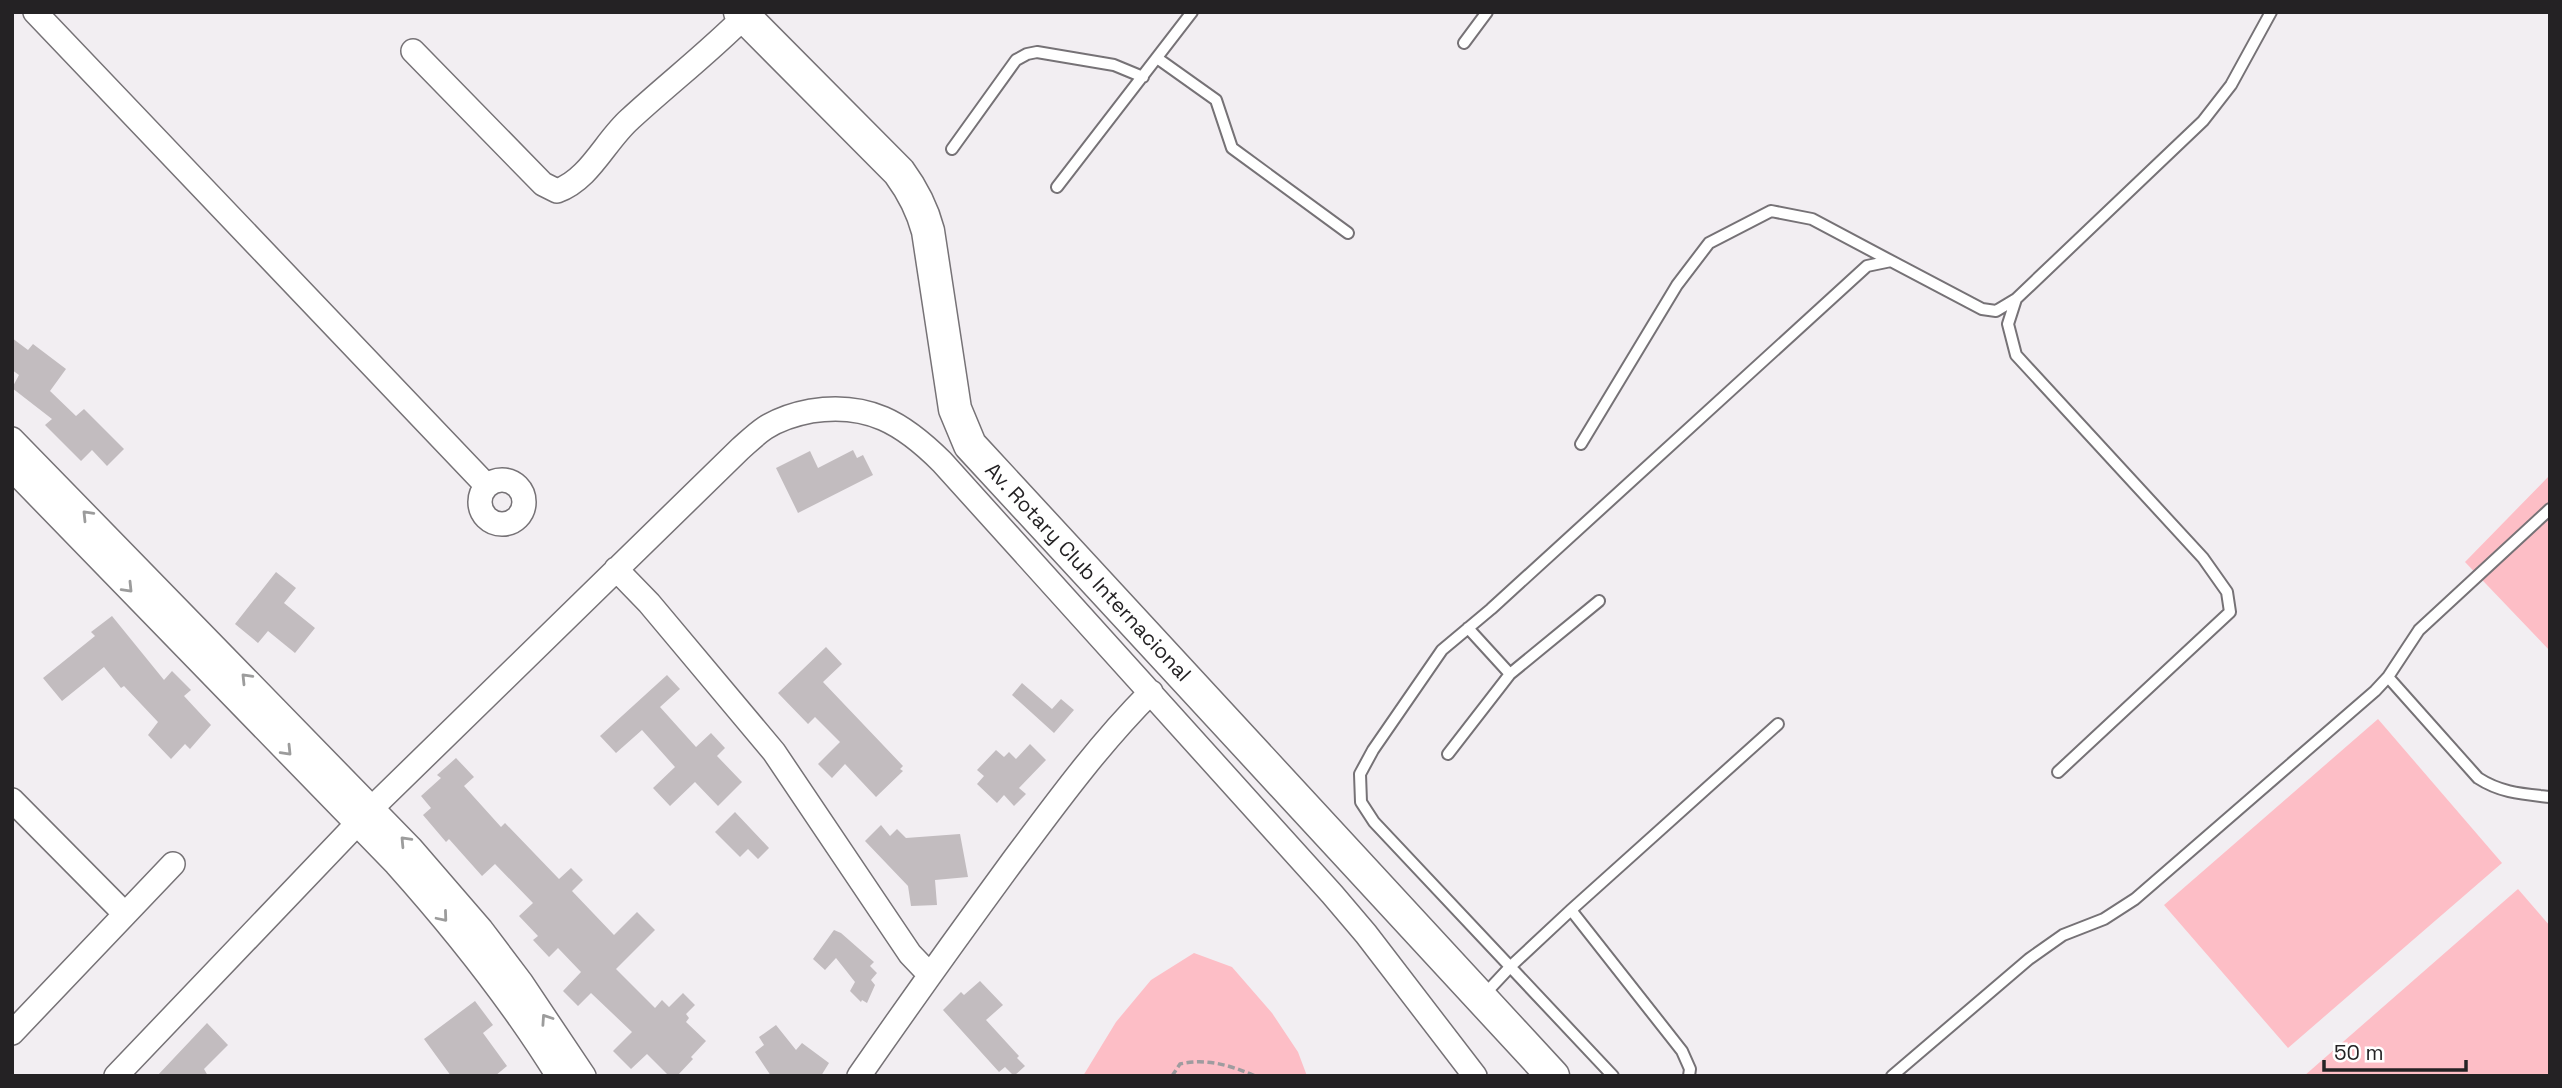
<svg xmlns="http://www.w3.org/2000/svg" width="2562" height="1088" font-family="'Space Grotesk',sans-serif">
  <style>
    .green { fill: #fdbec6 }
    .building { fill: #c2bcbf }
    .lines { fill: none; stroke-linecap: round; stroke-linejoin: round }
    .lane-casing { stroke: #767276; stroke-width: 14 }
    .street-casing { stroke: #767276; stroke-width: 26 }
    .secondary-casing { stroke: #767276; stroke-width: 35 }
    .path { stroke: #9f9c9f; stroke-width: 3.5; stroke-dasharray: 7 3.5; stroke-linecap: butt }
    .lane { stroke: #fff; stroke-width: 10 }
    .street { stroke: #fff; stroke-width: 23 }
    .secondary { stroke: #fff; stroke-width: 32 }
    .oneway { stroke: #9c9c9c }
    .labels { text-anchor: middle; stroke-width: 6; stroke-linejoin: round; paint-order: stroke }
    .street-label { font-size: 21px; fill: #242224; stroke: #fff }
  </style>
  <rect width="100%" height="100%" fill="#f2eef2"/>
  <!-- green -->
  <path class="green" d="M2550,475V651L2465,562Z
    M2378,719L2502,863L2288,1048L2164,905Z
    M2518,889L2550,926V1076H2304Z
    M1194,953L1232,967L1272,1013L1298,1052L1307,1076H1083L1116,1022L1151,980Z"/>
  <!-- building -->
  <path class="building" d="M12,338L28,350L33,344L66,369L50,391L76,416L84,409L124,449L107,466L92,450L81,461L45,425L52,419L12,388L19,375L12,370Z
    M853,450L857,458L863,455L873,475L798,513L776,468L810,451L818,468Z
    M276,572L296,588L284,603L315,628L295,653L268,631L258,643L235,624Z
    M112,616L164,680L172,671L191,690L184,696L211,725L190,749L185,744L171,759L148,735L158,722L124,686L121,688L104,667L62,701L43,678L95,636L91,632Z
    M826,647L842,664L823,682L903,766L900,769L903,771L876,797L845,764L832,778L818,764L840,742L815,717L808,724L778,693Z
    M667,675L680,689L660,707L696,747L711,733L725,748L717,756L742,782L718,806L695,782L670,806L653,788L675,767L642,730L616,753L600,736Z
    M1022,683L1052,709L1061,699L1074,710L1054,733L1012,695Z
    M1030,744L1046,760L1019,788L1026,794L1014,806L1004,795L997,803L977,784L984,776L977,770L996,750L1004,757L1009,752L1016,759Z
    M456,758L474,777L464,786L501,827L505,823L559,879L571,868L583,880L572,891L614,935L637,912L655,930L616,969L655,1008L662,1000L669,1007L683,993L695,1005L686,1014L689,1018L686,1022L706,1041L691,1057L693,1059L677,1076H669L647,1054L631,1069L613,1051L632,1032L591,993L578,1006L563,991L581,972L558,948L549,957L533,940L538,936L519,916L533,903L495,864L482,876L449,839L446,842L423,815L431,808L421,796L441,778L437,775Z
    M735,812L769,848L758,859L748,849L740,857L715,832Z
    M881,825L890,836L897,829L906,838L960,834L968,877L935,880L937,905L911,906L908,886L865,841Z
    M834,930L841,933L874,962L870,966L877,973L871,980L875,985L867,1003L862,1000L861,1002L850,991L855,982L836,958L825,970L813,959Z
    M980,981L1003,1005L986,1020L1019,1056L1017,1058L1025,1066L1014,1076L1005,1067L999,1072L943,1010L961,992L964,995Z
    M475,1001L493,1025L483,1033L507,1066L495,1076H451L424,1039Z
    M207,1023L228,1045L204,1069L208,1076H157Z
    M776,1025L796,1050L802,1043L829,1063L821,1076H771L755,1052L764,1045L759,1037Z"/>
  <g class="lines">
    <!-- lane casing -->
    <g class="lane-casing">
      <path id="lane" d="M1464,43L1487,12
        M1157,58L1216,100L1232,148L1348,233
        M952,149L1016,60L1027,54L1037,52L1114,65L1143,77
        M1057,187L1192,12
        M1581,444L1677,285L1709,243L1771,211L1812,219L1891,261
        M1468,628L1510,674
        M2388,677L2478,778C2501,793 2523,794 2550,797
        M1448,754L1510,674L1599,601
        M2058,772L2230,612L2227,592L2203,558L2016,355L2008,324L2016,299L2203,121L2231,85L2271,12
        M1571,910L1682,1051L1690,1069L1689,1076
        M1482,997L1511,966L1571,910L1778,724
        M1613,1076L1374,822L1361,802L1360,774L1373,750L1442,650L1491,609L1867,266L1891,261L1982,309L1996,311L2016,299
        M1892,1076L2029,959L2063,935L2104,919L2135,899L2375,691L2388,677L2419,630L2550,509"/>
    </g>
    <!-- street casing -->
    <g class="street-casing">
      <path id="street" d="M35,12L487,486
        M413,51L543,184L557,191C590,179 605,141 630,119C668,84 708,53 744,17
        M12,439L411,848L481,929L521,982L584,1076
        M12,469L396,864C455,930 511,1000 558,1076
        M480 502a22 22 0 1 1 44 0a22 22 0 1 1-44 0Z
        M616,569L649,603L774,752L910,954L929,974
        M12,800L125,914
        M12,1033L173,864
        M116,1076L373,807L740,449C748,442 756,434 765,428C779,419 795,414 811,411C868,402 903,423 942,462L1332,894L1366,934L1475,1076
        M859,1076C909,1004 960,933 1012,862C1056,803 1099,744 1151,692"/>
    </g>
    <!-- secondary casing -->
    <g class="secondary-casing">
      <path id="secondary" d="M740,12L899,172C913,191 922,208 928,231L955,409L970,445L1553,1076"/>
    </g>
    <!-- path -->
    <path class="path" d="M1172,1076L1180,1064C1206,1058 1230,1065 1255,1076"/>
    <!-- lane -->
    <use href="#lane" class="lane"/>
    <!-- street -->
    <use href="#street" class="street"/>
    <!-- secondary -->
    <use href="#secondary" class="secondary"/>
  </g>
  <!-- one-way arrows -->
  <defs><path id="oneway-chevron" d="M-2-3.5L2.5 0L-2 3.5" fill="none" stroke-width="1.6" stroke-linecap="round" stroke-linejoin="round" transform="scale(1.75)"/></defs>
  <g class="oneway">
    <use href="#oneway-chevron" transform="translate(87 515) rotate(-134)"/>
    <use href="#oneway-chevron" transform="translate(128 588) rotate(46)"/>
    <use href="#oneway-chevron" transform="translate(246 678) rotate(-134)"/>
    <use href="#oneway-chevron" transform="translate(287 751) rotate(46)"/>
    <use href="#oneway-chevron" transform="translate(405 841) rotate(-133)"/>
    <use href="#oneway-chevron" transform="translate(443 917) rotate(50)"/>
    <use href="#oneway-chevron" transform="translate(546 1019) rotate(-124)"/>
  </g>
  <g class="labels">
    <!-- street labels -->
    <g class="street-label">
      <text transform="translate(1088 572) rotate(47)" y="7">Av. Rotary Club Internacional</text>
    </g>
  </g>
  <!-- border -->
  <rect width="2562" height="1088" fill="none" stroke="#242224" stroke-width="28"/>
  <!-- scale -->
  <path d="M2324 1060v10h142v-10" fill="none" stroke="#242224" stroke-width="3.5"/>
  <text x="2334" y="1060" font-size="21" fill="#242224" stroke="#ffffff" stroke-width="5" paint-order="stroke">50 m</text>
</svg>
